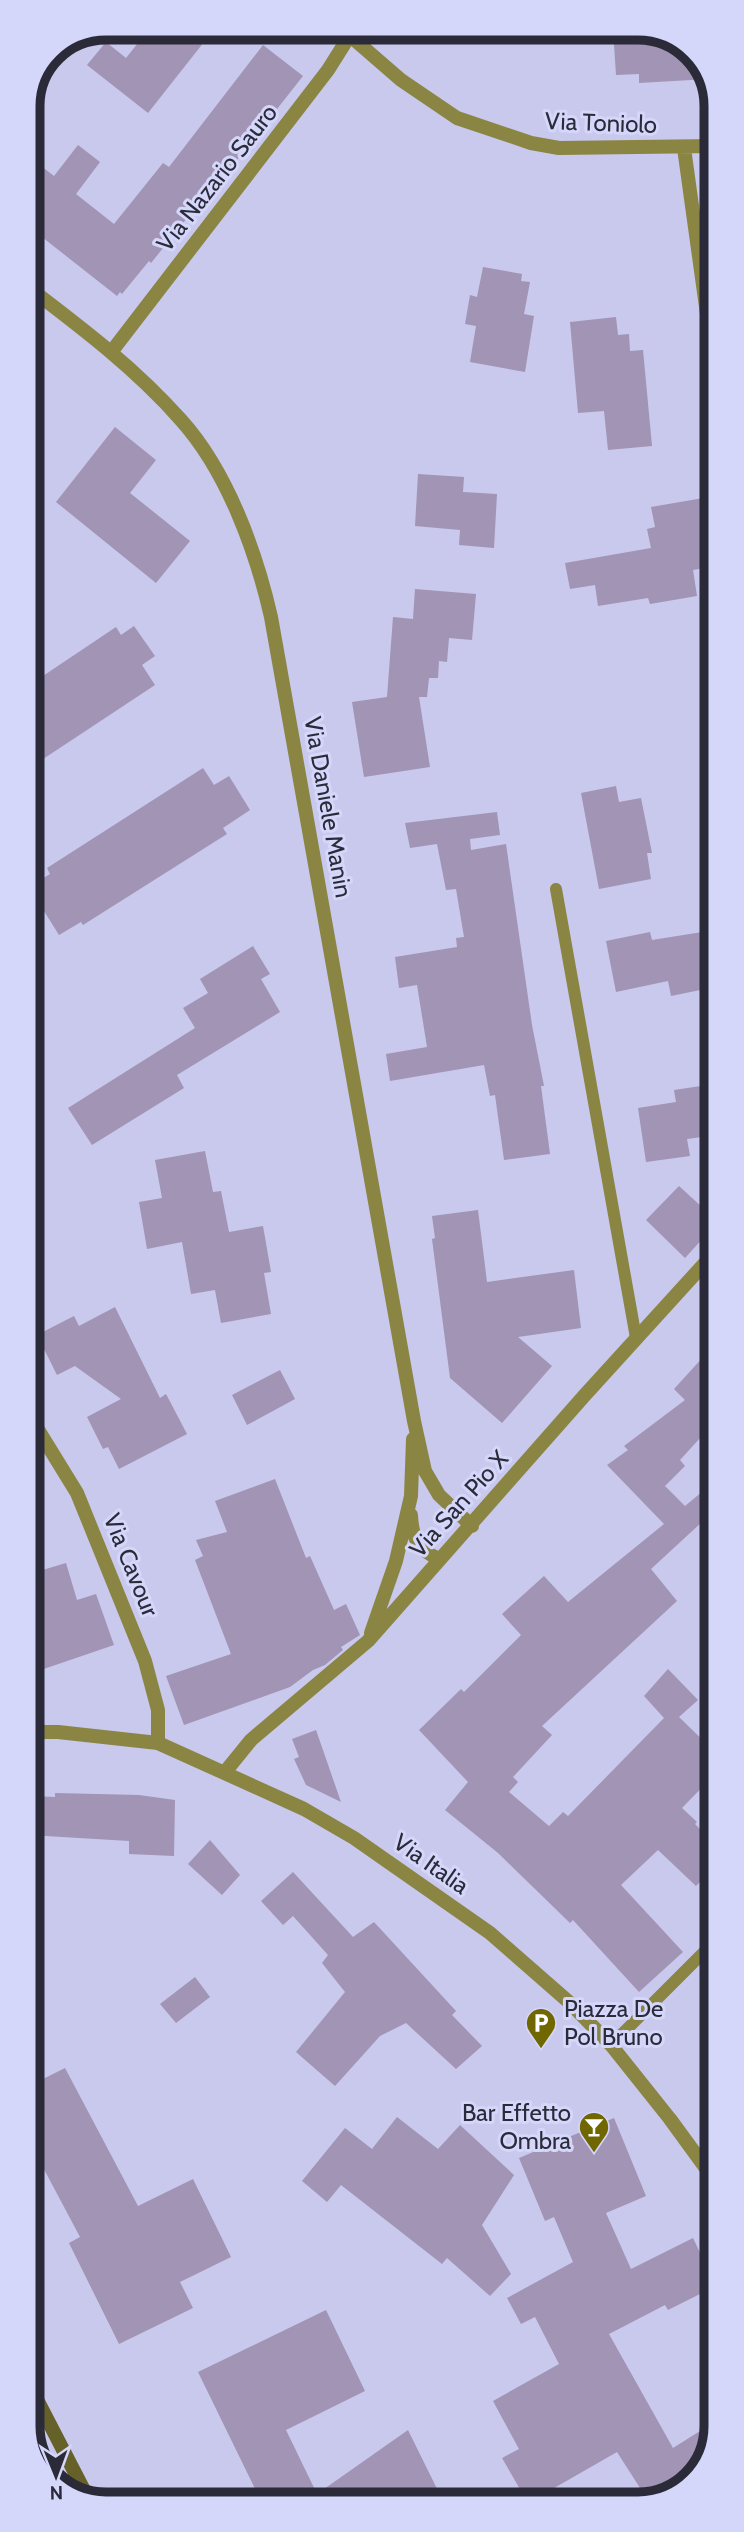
<svg xmlns="http://www.w3.org/2000/svg" width="744" height="2532" font-family="Cabin,sans-serif">
  <style>
    .building { fill: #a194b5 }
    .lines { fill: none; stroke-linecap: round; stroke-linejoin: round }
    .service { stroke: #8b8544; stroke-width: 12 }
    .minor { stroke: #8b8544; stroke-width: 14 }
    .tertiary { stroke: #8b8544; stroke-width: 14 }
    .secondary { stroke: #666128; stroke-width: 14 }
    .labels { text-anchor: middle; stroke-width: 6; stroke-linejoin: round; paint-order: stroke }
    .street-label { font-size: 24px; fill: #2a2a38; stroke: #d4d6fa }
    .poi-label { font-size: 24px; fill: #2a2a38; stroke: #d4d6fa; text-anchor: start }
    .rim { fill: none; stroke: #2a2a38; stroke-width: 9 }
  </style>
  <rect width="100%" height="100%" fill="#c8c9ed"/>
  <!-- building -->
  <path class="building" d="M150,28H215L148,113L87,65L106,42L126,58Z
    M613,29H647L690,48L708,79L639,83V74L616,75Z
    M263,45L303,76L226,174L224,172L151,263L149,261L122,294L120,292L117,296L28,226V156L54,176L78,145L100,162L76,194L114,224L163,163L169,167Z
    M483,267L522,274L521,281L530,282L524,314L534,316L525,372L470,362L476,326L465,324L470,295L477,297Z
    M616,317L618,335L629,334L630,351L643,350L652,446L608,450L604,411L578,413L570,322Z
    M115,427L156,460L130,493L190,541L156,583L56,502Z
    M418,474L464,477L463,492L497,494L494,548L459,545L460,530L415,526Z
    M715,496V566L693,570L697,596L650,604L648,598L598,606L595,585L570,589L565,563L651,548L647,529L655,527L651,507Z
    M415,589L476,594L472,640L449,638L447,662L439,661L438,678H429L427,697H419L430,767L364,777L352,702L387,697L393,617L413,619Z
    M134,626L155,656L142,665L155,685L28,769V686L116,627L121,635Z
    M203,768L214,785L229,776L250,810L223,828L227,834L83,925L81,922L59,935L29,887L50,874L47,868Z
    M616,786L619,802L641,798L652,853H647L651,879L599,889L581,793Z
    M497,812L500,835L470,839L471,850L506,844L532,1025L544,1086H541L550,1154L504,1160L495,1095L490,1096L484,1065L390,1081L386,1054L427,1047L417,985L399,988L395,957L457,947L456,938L464,937L456,889L446,890L437,844L410,848L405,823Z
    M715,930V987L671,996L668,981L616,992L606,941L650,932L652,940Z
    M253,946L270,974L261,979L280,1012L177,1075L184,1088L92,1145L68,1108L195,1028L183,1008L208,993L200,979Z
    M701,1086L709,1136L687,1139L690,1156L646,1162L638,1108L676,1102L674,1090Z
    M205,1151L213,1192L221,1191L229,1232L263,1226L271,1272L264,1273L271,1314L221,1323L215,1290L191,1294L182,1242L147,1249L139,1202L162,1198L155,1160Z
    M679,1186L715,1219V1225L685,1258L646,1220Z
    M478,1210L487,1282L574,1270L581,1328L518,1337L552,1366L502,1423L450,1378L432,1239L435,1238L432,1216Z
    M115,1307L160,1398L166,1394L187,1434L119,1469L108,1447L103,1449L87,1417L121,1399L75,1366L57,1375L37,1335L74,1316L79,1326Z
    M715,1344V1428L712,1425L680,1460L685,1466L665,1486L685,1506L715,1481V1510L651,1569L677,1601L542,1726L552,1735L513,1777L518,1782L509,1792L549,1826L563,1812L568,1816L664,1718L644,1696L668,1669L698,1700L679,1717L716,1753V1773L682,1808L697,1822L695,1824L716,1845V1866L696,1886L658,1850L621,1885L683,1952L639,1992L573,1920L570,1923L498,1853L445,1810L468,1782L419,1730L461,1689L464,1692L521,1635L502,1614L544,1576L568,1602L664,1524L607,1465L628,1450L624,1446L685,1400L674,1389Z
    M280,1370L295,1399L247,1425L232,1395Z
    M275,1479L306,1558L310,1556L334,1610L346,1604L360,1635L341,1647L343,1650L325,1665L313,1670L290,1687L184,1725L166,1676L231,1654L195,1560L203,1556L196,1540L227,1532L215,1501Z
    M66,1563L77,1600L96,1594L114,1645L29,1674V1574Z
    M316,1730L341,1802L306,1785L294,1759L299,1757L292,1739Z
    M55,1793L139,1795L175,1800L174,1856L129,1854V1841L29,1835V1796L55,1797Z
    M210,1840L240,1875L222,1895L188,1864Z
    M293,1872L353,1937L374,1922L456,2011L452,2015L482,2046L456,2069L406,2023L380,2036L335,2086L296,2052L345,1992L322,1963L328,1955L293,1916L283,1925L261,1901Z
    M195,1977L210,1997L176,2023L160,2004Z
    M65,2068L138,2206L193,2179L231,2257L180,2282L193,2308L119,2344L69,2243L80,2237L29,2141V2086Z
    M397,2117L438,2149L460,2125L514,2175L482,2225L511,2274L490,2296L447,2258L442,2264L341,2185L327,2202L302,2181L345,2128L372,2149Z
    M614,2118L646,2196L606,2213L631,2269L693,2238L716,2286L668,2310L665,2305L609,2334L673,2448L716,2421V2426L697,2477L653,2502H649L617,2452L528,2503L502,2458L519,2449L493,2401L559,2364L535,2317L521,2324L507,2298L573,2262L554,2217L545,2221L519,2158Z
    M326,2310L365,2391L286,2430L317,2494L408,2430L444,2503H262L198,2372Z"/>
  <g class="lines">
    <!-- service -->
    <path class="service" d="M556,889L636,1338
      M611,2045L716,1940"/>
    <!-- minor -->
    <path class="minor" d="M341,28L401,80L457,118L531,143L559,148L714,146
      M684,148L715,372
      M28,287C82,328 136,369 181,420C227,471 256,551 271,617L414,1421L425,1471L439,1495L472,1526
      M112,351L328,70L350,35V28
      M29,1415L77,1493L145,1661L158,1710V1743
      M411,1515C412,1537 418,1551 440,1559
      M371,1633L396,1561L411,1496L413,1439
      M225,1772L251,1740L368,1641L584,1396L715,1252"/>
    <!-- tertiary -->
    <path class="tertiary" d="M29,1732H58L158,1743L304,1809L354,1838L490,1933L570,2003L611,2045L670,2119L716,2182"/>
    <!-- secondary -->
    <path class="secondary" d="M30,2386L88,2498"/>
  </g>
  <!-- icons -->
  <defs>
    <g id="parking-pin" transform="scale(1.575)"><path d="M0 17L-7.5 6A9.5 9.5 0 1 1 7.5 6Z" fill="#706700" stroke="#d4d6fa"/><path d="M-3.5-5.5H1a3.5 3.5 0 0 1 0 7H-1V5.5H-3.5ZM-1-3.4V-.6H.8a1.4 1.4 0 0 0 0-2.8Z" fill="#fff"/></g>
    <g id="bar-pin" transform="scale(1.575)"><path d="M0 17L-7.5 6A9.5 9.5 0 1 1 7.5 6Z" fill="#706700" stroke="#d4d6fa"/><path d="M-6-5H6L.8 .8V4.5H3.5V6h-7V4.5H-.8V.8Z" fill="#fff"/></g>
  </defs>
  <g fill-rule="evenodd">
    <use href="#parking-pin" x="541" y="2023"/>
    <use href="#bar-pin" x="594" y="2127"/>
  </g>
  <g class="labels">
    <!-- street labels -->
    <g class="street-label">
      <text transform="translate(601 123) rotate(2)" y="8">Via Toniolo</text>
      <text transform="translate(217 178) rotate(-52)" y="8">Via Nazario Sauro</text>
      <text transform="translate(328 807) rotate(80)" y="8">Via Daniele Manin</text>
      <text transform="translate(459 1504) rotate(-48)" y="8">Via San Pio X</text>
      <text transform="translate(131 1565) rotate(68)" y="8">Via Cavour</text>
      <text transform="translate(431 1864) rotate(35)" y="8">Via Italia</text>
    </g>
    <!-- poi labels -->
    <g class="poi-label">
      <text x="564" y="2017">Piazza De<tspan x="564" dy="28">Pol Bruno</tspan></text>
      <text x="571" y="2121" text-anchor="end">Bar Effetto<tspan x="571" dy="28">Ombra</tspan></text>
    </g>
  </g>
  <!-- crop -->
  <path d="M0 0H744V2532H0ZM106 40H638A66 66 0 0 1 704 106V2426A66 66 0 0 1 638 2492H106A66 66 0 0 1 40 2426V106A66 66 0 0 1 106 40Z" fill="#d4d6fa" fill-rule="evenodd"/>
  <path class="rim" d="M106 40H638A66 66 0 0 1 704 106V2426A66 66 0 0 1 638 2492H106A66 66 0 0 1 40 2426V106A66 66 0 0 1 106 40Z"/>
  <!-- north arrow -->
  <g transform="translate(56 2476) rotate(179)" stroke="#d4d6fa" stroke-width="5" paint-order="stroke">
  <path d="M0-5L12 26L0 18L-12 26Z" fill="#2a2a38"/>
  <text y="-10" font-size="19" font-weight="bold" text-anchor="middle" fill="#2a2a38">N</text>
  </g>
</svg>
